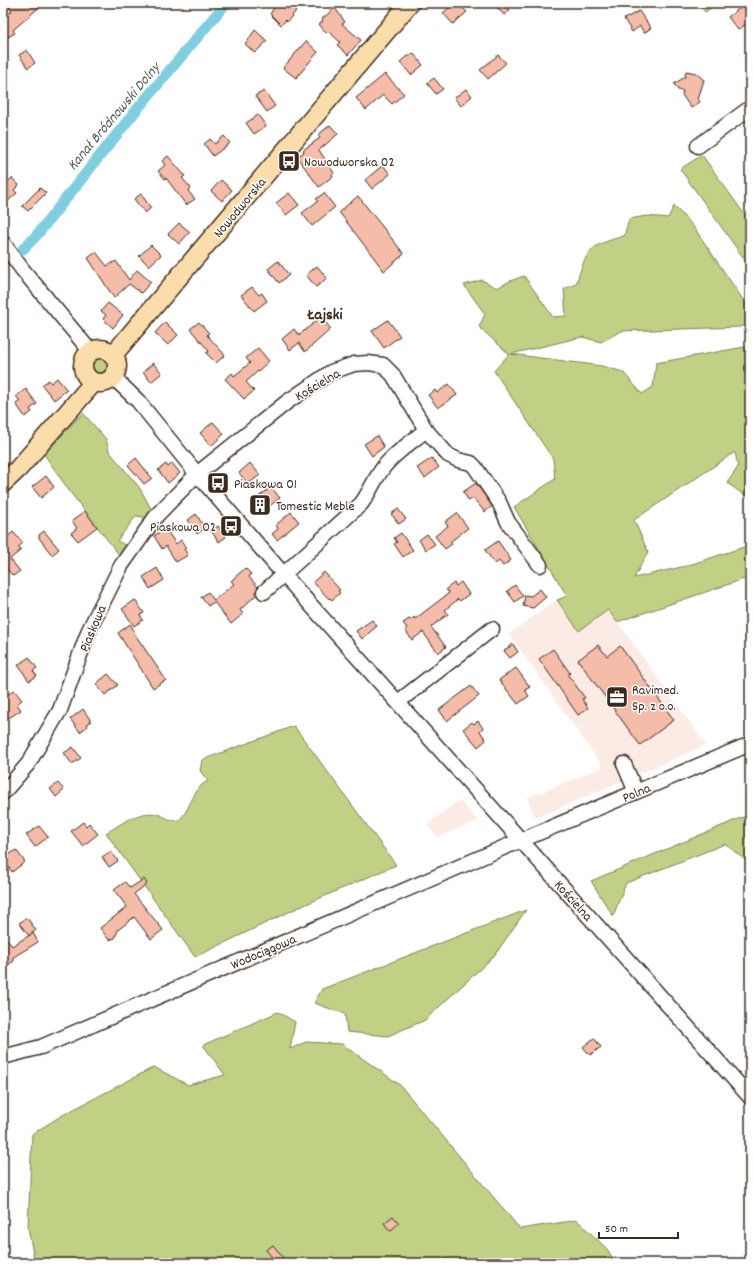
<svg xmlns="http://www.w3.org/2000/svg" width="753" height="1266" font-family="Dekko,sans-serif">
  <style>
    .built { fill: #fcebe5 }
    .green { fill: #c0d186; stroke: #7e7e52 }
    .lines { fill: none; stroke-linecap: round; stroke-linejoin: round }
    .canal { stroke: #81cde0; stroke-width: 11 }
    .building { fill: #f4bca9; stroke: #3b2a1e }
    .minor-casing { stroke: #3b2a1e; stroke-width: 17 }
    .major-casing { stroke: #3b2a1e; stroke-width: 21 }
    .minor { stroke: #fff; stroke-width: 14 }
    .major { stroke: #fbddab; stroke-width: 18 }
    .labels { text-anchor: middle; stroke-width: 3; stroke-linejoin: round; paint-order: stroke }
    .poi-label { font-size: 14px; fill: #3b2a1e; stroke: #fff; text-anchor: start }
    .street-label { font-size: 14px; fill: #3b2a1e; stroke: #fff }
    .water-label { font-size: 15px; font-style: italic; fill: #505b58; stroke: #fff }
    .quarter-label { font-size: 16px; font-weight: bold; fill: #3b2a1e; stroke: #fff }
  </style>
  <rect width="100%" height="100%" fill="#fff"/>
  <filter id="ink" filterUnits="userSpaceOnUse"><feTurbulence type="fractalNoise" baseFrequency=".025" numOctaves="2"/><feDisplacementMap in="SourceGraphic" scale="8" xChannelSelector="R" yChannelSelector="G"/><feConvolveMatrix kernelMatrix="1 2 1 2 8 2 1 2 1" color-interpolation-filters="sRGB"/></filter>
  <g filter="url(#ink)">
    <!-- built -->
    <path class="built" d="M557,600L579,631L609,610L706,745L536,818L527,798L603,767L509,634Z
      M459,800L478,821L438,837L427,825Z"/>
    <!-- green -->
    <path class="green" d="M698,3H718L705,12Z
      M702,155L750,222V267L680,169Z
      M674,206L693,226L750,310V323L740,327L621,331L601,342L582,337L511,354L602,366L623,372L642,394L653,387L656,363L750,346V499L727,483L738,467L735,452L634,520L648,552L634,578L686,566L750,545V577L617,622L608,610L579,631L557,600L567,596L514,507L555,479L553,459L494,371L509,354L479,327L485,314L464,285L482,280L497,288L510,281L524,276L553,317L566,316L564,289L576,284C587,250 588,246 624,236L629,219L647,216L668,218Z
      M91 365a8 8 0 1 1 16 0a8 8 0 1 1-16 0Z
      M83,413L106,439L109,451L139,487L153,512L149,518L136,516L117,541L127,546L120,556L70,492L44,454Z
      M294,726L396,865L295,909L195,957L106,833C122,824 138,810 157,814C164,816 171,822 178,820C185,818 193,795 198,789C200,786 204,783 208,781L200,771L202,760Z
      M750,814V864L725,844L626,883L613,916L591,881Z
      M526,910L494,956L425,1020L388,1036L347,1032L345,1014L314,1003L322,989Z
      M278,1012L295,1022L290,1049L306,1042L342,1044L400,1085L520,1229L577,1220L607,1249L616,1263H35L28,1228L32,1134L61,1116L154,1067L188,1085L225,1075L203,1045Z"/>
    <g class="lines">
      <!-- canal -->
      <path class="canal" d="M23,249L36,236L134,113L226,3"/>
    </g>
    <!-- building -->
    <path class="building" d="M6,3H44L13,30L15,33L8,37L3,30V18L12,11Z
      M277,3H287L296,11L287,22L286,20L281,25L270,14Z
      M454,3H458L467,12L453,24L443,13Z
      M493,3H504L510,10L504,15Z
      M744,5L750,13V21L738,30L728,17Z
      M335,8L345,22L342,24L361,40L348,55L337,45L340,42L328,31L326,33L319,24L323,21L322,19Z
      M639,11L651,28L644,33L640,26L632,32L624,19Z
      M255,30L267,41L255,53L245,44Z
      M306,41L318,52L296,78L283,68Z
      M27,50L35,63L28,68L19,55Z
      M413,53L423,65L411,75L400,62L407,56L408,57Z
      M498,55L506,63L488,79L480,70Z
      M686,71L696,73L704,80L698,99L700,102L691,108L682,95L683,91L678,90L674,84L685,77Z
      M385,74L404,94L392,104L383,95L366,110L356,98Z
      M434,78L443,89L436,94L427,83Z
      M466,89L472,96L461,106L454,98Z
      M264,91L275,106L267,112L255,96Z
      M258,115L266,126L254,134L246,123Z
      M330,125L338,134L319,150L334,173L332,174L333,176L319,187L297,157L304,152L303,150L320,138L318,135Z
      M224,136L230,143L213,156L204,144L210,139L215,144Z
      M168,156L185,176L182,178L191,188L188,191L195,199L186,205L166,178L165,179L158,171L165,165L162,161Z
      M383,165L390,174L372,189L365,180Z
      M12,178L19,185L14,190L17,193L8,201L3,195V186Z
      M221,180L232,190L222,201L211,191Z
      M40,188L46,193L28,211L22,206Z
      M289,193L299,205L286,215L276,203Z
      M324,193L335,207L312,226L302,213L318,201L316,199Z
      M141,194L151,208L145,213L134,199Z
      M358,196L404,254L384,271L339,212Z
      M179,223L190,232L179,244L168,234Z
      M151,245L161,255L149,266L139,256Z
      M96,252L107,266L116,261L129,280L137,270L151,282L141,293L129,284L114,298L88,258Z
      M278,261L289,275L279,283L268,269Z
      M317,266L327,278L316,287L306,275Z
      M252,287L259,295L262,293L267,301L254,311L241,295Z
      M108,303L123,315L113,328L103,319L106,315L101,311Z
      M321,317L331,329L305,352L299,343L290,350L282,339L294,329L299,335Z
      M388,320L400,336L384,348L372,331Z
      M165,322L178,335L168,345L155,333Z
      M199,322L209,333L207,335L225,355L216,363L206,353L209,351L190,329Z
      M258,348L269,361L246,382L254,391L244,399L225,379L232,373L234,376L250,363L246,358Z
      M153,363L162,373L151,382L143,372Z
      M57,378L67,390L54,400L42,385L49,380L51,383Z
      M449,384L457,395L438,408L428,395L435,390L437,393Z
      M26,389L37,404L30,409L32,412L25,417L16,404L20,401L16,396Z
      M213,422L224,434L211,446L200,433Z
      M377,436L384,447L372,456L364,444Z
      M136,458L152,478L144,484L128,465Z
      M432,458L439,467L425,478L417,468Z
      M172,463L180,473L168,483L158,470L166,464L168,467Z
      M250,463L260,475L248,484L239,473Z
      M46,476L54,487L41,498L32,487Z
      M476,483L492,506L485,512L473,498L469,501L463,492Z
      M271,487L280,498L259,514L251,503Z
      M398,509L406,519L399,524L391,514Z
      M85,511L97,527L78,541L71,533L77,528L72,521Z
      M291,512L299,522L277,540L272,534L278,529L276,525Z
      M457,513L468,528L450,542L452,544L445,549L435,536L448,526L445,522Z
      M196,514L205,528L197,534L188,520Z
      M218,526L226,537L219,542L211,531Z
      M165,528L176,544L181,540L186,548L184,549L188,555L176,562L166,546L162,549L154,536Z
      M44,531L59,549L52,555L39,538V535Z
      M13,532L23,543L18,547L21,550L10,559L20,571L13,576L3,565V541Z
      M401,533L413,550L403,557L394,544L397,542L394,538Z
      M427,534L435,544L426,550L419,540Z
      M498,541L511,560L503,566L499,561L495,564L485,550Z
      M157,568L164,580L150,589L143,577Z
      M245,568L251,574L249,577L258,587L256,595L240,610L243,614L231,624L214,602L208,606L201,597L208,592L214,600L234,584L231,581Z
      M324,572L340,590L338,591L340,593L332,600L330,598L329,599L313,582Z
      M461,582L469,594L460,601L458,599L445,610L448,614L431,627L446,647L438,653L423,632L412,640L405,630L407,628L403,623L409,619L411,620L414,617L415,619L449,593L446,589L454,583L456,586Z
      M515,585L523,596L515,602L507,591Z
      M540,589L546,597L533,608L523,606L525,595L531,596Z
      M135,600L144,613L140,615L143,620L134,626L122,609Z
      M372,620L377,626L362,639L356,631Z
      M130,624L135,632L134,633L166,680L153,688L118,633Z
      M513,644L518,652L510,658L504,651Z
      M598,645L607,656L620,646L674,720L640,745L578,660Z
      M553,649L570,673L568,675L585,698L582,699L588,708L578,715L539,659Z
      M29,657L37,668L33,671L37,676L29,681L18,665Z
      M516,668L530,687L525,690L529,696L518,704L499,680Z
      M108,674L118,685L105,695L96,684Z
      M471,686L479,696L447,721L439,710Z
      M14,690L22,700L17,704L21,710L9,718L3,710V698Z
      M83,709L91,721L87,724L88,726L80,732L70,719Z
      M478,721L483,728L480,731L486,740L478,747L463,729L472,722L474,724Z
      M73,747L81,758L72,764L64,753Z
      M58,783L64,790L56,797L50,789Z
      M83,822L86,826L89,823L98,834L83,846L71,831Z
      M39,826L48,837L35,847L26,835Z
      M16,850L25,862L12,872L3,859Z
      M111,851L118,861L109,867L102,857Z
      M144,879L147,884L134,894L163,930L151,939L134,917L118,930L115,938L109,940L100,928L127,907L114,890L125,882L130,888Z
      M27,918L36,930L29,936L19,923Z
      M33,933L38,942L12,958L14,961L6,966L3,964V934L12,946Z
      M594,1038L601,1047L590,1055L583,1047Z
      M393,1216L399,1223L390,1231L384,1223Z
      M273,1245L287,1263H277L266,1250Z"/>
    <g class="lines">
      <!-- minor casing -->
      <g class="minor-casing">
        <path id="minor" d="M698,146L750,108
          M3,243L22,269L91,352
          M113,377L138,401L197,474L284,575L750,1097
          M264,592L361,504C371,491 376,474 388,462C399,450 414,440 426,430
          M398,702L492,629
          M624,764L636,792
          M3,793L28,764L60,710L89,630L121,566L157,515L197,474L287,402L331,372L340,369L354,364L368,363L383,365L393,375L426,430L448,455L458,460L471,463L475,467L499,502L508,522L540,565
          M3,1057L41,1047L505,847L750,744"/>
      </g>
      <!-- major casing -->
      <g class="major-casing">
        <path id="major" d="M83 366a17 17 0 1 1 34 0a17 17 0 1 1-34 0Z
          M113,355L410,3
          M3,483L18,469L94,382"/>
      </g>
      <!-- minor -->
      <use href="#minor" class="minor"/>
      <!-- major -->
      <use href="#major" class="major"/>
    </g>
  </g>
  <!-- icons -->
  <defs>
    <g id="bus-square" transform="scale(1.15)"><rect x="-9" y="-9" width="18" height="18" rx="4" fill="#3b2a1e" stroke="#fff"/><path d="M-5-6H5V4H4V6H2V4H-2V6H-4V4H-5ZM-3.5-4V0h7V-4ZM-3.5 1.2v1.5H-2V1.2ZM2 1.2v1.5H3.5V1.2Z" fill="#fff"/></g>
    <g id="building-square" transform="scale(1.15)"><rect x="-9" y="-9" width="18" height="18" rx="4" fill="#3b2a1e" stroke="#fff"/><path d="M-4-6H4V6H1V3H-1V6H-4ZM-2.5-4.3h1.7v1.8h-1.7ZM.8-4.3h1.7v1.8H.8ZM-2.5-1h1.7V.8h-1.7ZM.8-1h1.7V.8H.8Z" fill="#fff"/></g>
    <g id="office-square" transform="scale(1.15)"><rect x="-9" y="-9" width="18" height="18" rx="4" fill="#3b2a1e" stroke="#fff"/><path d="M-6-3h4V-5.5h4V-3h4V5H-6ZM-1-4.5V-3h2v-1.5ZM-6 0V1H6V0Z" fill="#fff"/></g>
  </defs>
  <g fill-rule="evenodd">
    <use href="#bus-square" x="289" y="161"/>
    <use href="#bus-square" x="218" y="483"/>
    <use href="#building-square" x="260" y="505"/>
    <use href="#bus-square" x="231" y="526"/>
    <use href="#office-square" x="617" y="697"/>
  </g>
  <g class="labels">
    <!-- poi labels -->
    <g class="poi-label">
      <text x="304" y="166">Nowodworska 02</text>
      <text x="234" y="488">Piaskowa 01</text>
      <text x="276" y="510">Tomestic Meble</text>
      <text x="216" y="531" text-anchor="end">Piaskowa 02</text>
      <text x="632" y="694">Ravimed.<tspan x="632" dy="16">Sp. z o.o.</tspan></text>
    </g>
    <!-- street labels -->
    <g class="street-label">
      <text transform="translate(239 207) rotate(-50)" y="5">Nowodworska</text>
      <text transform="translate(317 384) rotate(-31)" y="5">Kościelna</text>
      <text transform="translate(92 628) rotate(-67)" y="5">Piaskowa</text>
      <text transform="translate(636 792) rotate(-23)" y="5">Polna</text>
      <text transform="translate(574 900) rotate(48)" y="5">Kościelna</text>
      <text transform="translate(263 951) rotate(-23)" y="5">Wodociągowa</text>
    </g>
    <!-- water labels -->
    <g class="water-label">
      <text transform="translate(113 116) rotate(-50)" y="5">Kanał Bródnowski Dolny</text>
    </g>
    <!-- quarter labels -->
    <g class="quarter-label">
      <text x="325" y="319">Łajski</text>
    </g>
  </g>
  <!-- margin -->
  <rect width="753" height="1266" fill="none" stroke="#fff" stroke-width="16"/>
  <rect x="8" y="8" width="737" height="1250" fill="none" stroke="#3b2a1e" stroke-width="1.5" filter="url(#ink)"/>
  <!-- scale -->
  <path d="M599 1232v6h79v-6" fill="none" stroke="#3b2a1e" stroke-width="2"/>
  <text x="605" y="1232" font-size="12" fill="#3b2a1e" stroke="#ffffff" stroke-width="3" paint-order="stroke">50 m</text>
</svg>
